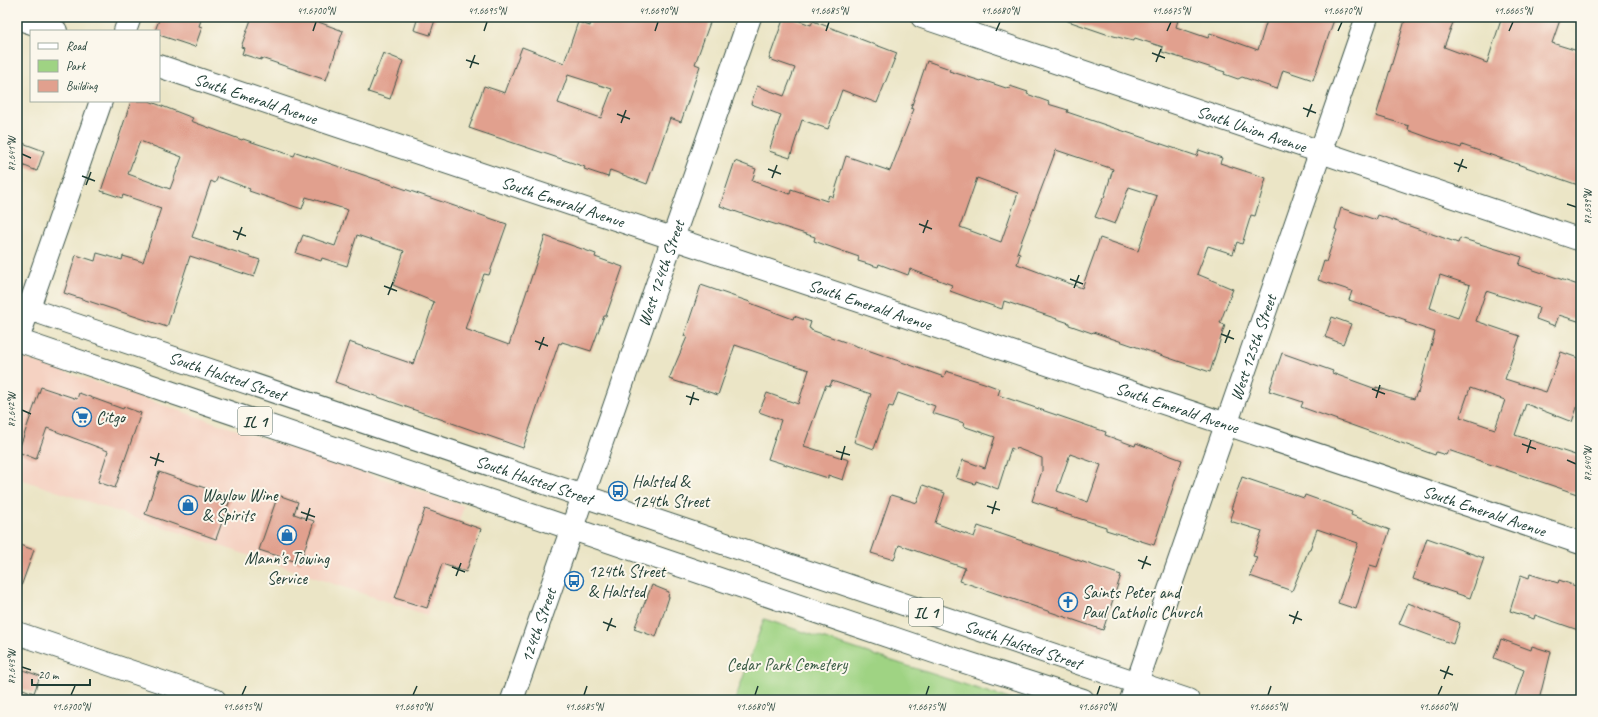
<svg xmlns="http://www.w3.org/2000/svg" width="1598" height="717" font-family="Caveat,sans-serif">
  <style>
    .built { fill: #f5d2c2 }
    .green { fill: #9fd383; stroke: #5f885c }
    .building { fill: #e1a08e; fill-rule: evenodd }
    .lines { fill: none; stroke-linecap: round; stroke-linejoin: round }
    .minor-casing { stroke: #3e564a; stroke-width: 24 }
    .major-casing { stroke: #3e564a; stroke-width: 24 }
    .minor { stroke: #fff; stroke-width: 22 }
    .major { stroke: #fff; stroke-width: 22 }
    .ticks { fill: none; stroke: #1f3d34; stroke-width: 1.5 }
    .labels { text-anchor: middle; stroke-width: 4; stroke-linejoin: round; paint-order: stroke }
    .shield { fill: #fbf7ec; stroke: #61756b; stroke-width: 1 }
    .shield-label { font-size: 16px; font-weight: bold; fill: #1f3d34 }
    .street-label { font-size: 17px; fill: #1f3d34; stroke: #fbf7ec }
    .poi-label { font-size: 17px; fill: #1f3d34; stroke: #fbf7ec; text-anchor: start }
    .park-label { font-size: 17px; fill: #395b44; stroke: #fbf7ec }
    .neatline { fill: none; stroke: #1f3d34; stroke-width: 1.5 }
    .ticks-label { font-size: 10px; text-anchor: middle; fill: #1f3d34 }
  </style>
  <rect width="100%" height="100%" fill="#fbf7ec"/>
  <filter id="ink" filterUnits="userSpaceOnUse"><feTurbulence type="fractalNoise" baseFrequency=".025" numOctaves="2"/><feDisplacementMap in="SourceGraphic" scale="8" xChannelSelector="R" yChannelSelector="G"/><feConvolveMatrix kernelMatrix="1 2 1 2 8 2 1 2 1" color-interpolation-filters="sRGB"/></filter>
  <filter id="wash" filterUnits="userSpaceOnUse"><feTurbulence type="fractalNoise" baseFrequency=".012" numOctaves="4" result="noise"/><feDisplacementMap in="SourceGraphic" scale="16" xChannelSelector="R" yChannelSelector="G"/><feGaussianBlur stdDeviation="0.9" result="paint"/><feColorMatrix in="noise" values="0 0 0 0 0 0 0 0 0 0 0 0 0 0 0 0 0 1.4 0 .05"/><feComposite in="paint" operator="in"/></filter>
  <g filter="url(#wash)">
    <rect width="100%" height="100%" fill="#ebe5c6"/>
    <!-- built -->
    <path class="built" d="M17,356L464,506L427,615L17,478Z"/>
    <!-- green -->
    <path class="green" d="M764,619L1012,700H735Z"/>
    <g id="blocks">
      <!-- building -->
      <path class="building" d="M160,17H202L199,26L202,27L195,47L159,35V31H155Z
        M252,17H305L343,31L326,80L261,58V60L242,54L244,48L241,47Z
        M418,17H436L430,35L414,30Z
        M592,17H712L695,64L700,66L681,122L670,118L647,184L610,170L608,177L584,169L585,167L469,128L484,86L505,93L522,47L564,63L578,22L590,26ZM568,75L612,89L601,118L558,103Z
        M784,17H789L811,25L813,21L897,53L877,103L842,90L828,129L802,120L790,158L769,151L781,115L751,104L757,86L784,96L795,68L769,59Z
        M1066,17H1179L1176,27L1208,38L1210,33L1258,50L1268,17H1335L1313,80L1283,70L1277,89L1242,77L1238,79L1224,74L1225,72L1162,52L1163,47L1135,38L1133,41L1106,34L1068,21L1065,19Z
        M1406,17H1455L1444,47L1487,63L1502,17H1561L1552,43L1581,52V186L1462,145L1461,148L1430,138L1408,130L1409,126L1376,116Z
        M383,53L403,61L390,99L368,92Z
        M927,61L950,69L949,71L981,81L982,80L1009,89L1010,86L1028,92L1027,94L1049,102L1048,104L1068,110L1067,112L1197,156L1199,150L1222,158L1220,163L1266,178L1255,216L1251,215L1242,244L1237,242L1233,254L1208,246L1197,274L1233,289L1220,323L1225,325L1210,372L1093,332L1092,333L1069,325V323L1004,301L1002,309L972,299L950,291L952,285L910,269L908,275L879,264L878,267L858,261L859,257L814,241L815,237L768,222V223L720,206L735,161L756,169L752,181L790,194L791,189L827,201L829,195L833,197L846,156L890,171L914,109L911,108ZM1056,150L1113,169L1104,198H1103L1095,217L1115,224L1129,187L1157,196L1138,251L1100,238L1082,288L1017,264L1020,254L1017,253ZM977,178L1018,193L1001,242L960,227Z
        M131,101H149L193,118L191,121L242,140L243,139L294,156L296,152L507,224L489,275L484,274L465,329L509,345L545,236L596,254L595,257L623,267L606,316H604L591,351L562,342L561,344L559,343L523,448L335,382L349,342L413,364L434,302L393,285L404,251L357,235L347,266L322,258L321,261L296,253L303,235L335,246L348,210L306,197L302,209L249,191L250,189L218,177L215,183L211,181L192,237L260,260L254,277L190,256L167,327L64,293L76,255L95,261L97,253L122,260L123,256L143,262L161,208L123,195L122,198L101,191ZM140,141L182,157L170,189L128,174Z
        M17,141L44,151L37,171L17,163Z
        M1341,208L1376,220L1378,215L1458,243L1460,238L1503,251L1522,257L1519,265L1581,286V322L1559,315L1555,326L1536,319L1539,308L1486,291L1476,321L1520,336L1505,379L1546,392L1561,352L1581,359V396L1572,422L1526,404L1515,435L1581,457V482L1577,494L1448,450L1446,455L1436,452L1435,455L1301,407L1303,402L1269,391L1282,353L1333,371L1332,373L1376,389V387L1414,399L1417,392L1418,393L1435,332L1405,322L1406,320L1349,300L1352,291L1318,280L1324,261L1326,262L1337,230L1335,229ZM1440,275L1470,285L1458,318L1430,308ZM1470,388L1505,400L1495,429L1460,417Z
        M701,285L750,302V303L793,319L794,316L811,322L809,328L811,329V330L944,377L946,371L984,383L1000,389L998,395L1106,432L1105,435L1135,446L1136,443L1182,460L1154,545L1106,530V527L1056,511V509L1032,501L1042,471V458L1016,448L1015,450L1011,448L998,489L976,481L975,484L956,478L963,460L985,468L995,437L963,426L964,423L932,413L935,406L898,393L893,407L889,406L874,449L854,442L871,394L832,381L830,386L826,385L804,446L849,460L843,480L828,475V478L768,459L781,420L759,412L767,393L798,404L809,370L735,345L718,395L669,379L687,337L684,336ZM1070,454L1101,465L1088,502L1057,491Z
        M1332,317L1351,324L1343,344L1325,337Z
        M41,387L77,399L79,393L123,409L124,407L141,413L115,488L98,482L108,451L47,428L36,459L18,452Z
        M159,472L231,497L216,539L145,514Z
        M1242,477L1304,498L1305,495L1336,506L1352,512L1351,515L1390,530L1377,567L1370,565L1356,609L1338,603L1358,543L1317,529L1310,549H1309L1292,591L1250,576L1257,557L1253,556L1262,531L1230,521L1234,510L1231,509Z
        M923,485L945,493L935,523L974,537L978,526L1121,575L1103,630L960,581L965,568L899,545L894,560L871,553L891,495L917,503Z
        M278,495L298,502L294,514L314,521L300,563L259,550Z
        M425,509L481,529L466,572L442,564L427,608L395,598Z
        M1427,538L1484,558L1470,598L1413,579Z
        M17,544L34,550L19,592L17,591Z
        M1530,574L1558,583L1559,580L1581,588V631L1535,615L1534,619L1510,611L1521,575L1529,578Z
        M652,585L669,592L668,597H669L656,637L634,629Z
        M1408,603L1460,623L1453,644L1399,624Z
        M1501,639L1531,650L1532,646L1551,652L1539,700H1514L1524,670L1494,658Z
        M17,668L40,676L34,693L17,687Z"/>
    </g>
  </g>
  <g filter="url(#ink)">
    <use href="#blocks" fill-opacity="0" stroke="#3e564a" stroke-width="1"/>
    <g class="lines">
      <!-- minor casing -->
      <g class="minor-casing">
        <g id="minor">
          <path id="s1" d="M922,17L1581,240"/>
          <path d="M17,18L56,31"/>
          <path d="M125,31L130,17"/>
          <path id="s2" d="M159,66L1581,543"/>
          <path d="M17,342L101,101"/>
          <path d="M17,633L215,700"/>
          <path id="s3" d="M512,700L750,17"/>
          <path id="s4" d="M1131,700L1367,17"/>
        </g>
      </g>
      <!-- major casing -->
      <g class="major-casing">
        <g id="major">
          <path id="s5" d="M17,305L1188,700"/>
          <path d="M17,340L943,655L1083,700"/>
        </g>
      </g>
      <!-- minor -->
      <use href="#minor" class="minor"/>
      <!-- major -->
      <use href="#major" class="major"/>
    </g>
  </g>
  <!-- ticks -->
  <path class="ticks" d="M313,31L316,22M484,31L487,22M655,31L658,22M826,31L829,22M996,31L1000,22M1167,31L1171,22M1338,31L1342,22M1509,31L1513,22M1152,53L1165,58M466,60L479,64M1156,62L1161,49M470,68L475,55M1303,108L1316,113M617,114L630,119M1307,117L1312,104M621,123L626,110M22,154L31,158M1454,163L1467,168M768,169L781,174M1458,172L1463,159M82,176L95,181M772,178L777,165M86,185L91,172M1567,204L1576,207M919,224L932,229M233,231L246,236M923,233L928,220M237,240L242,227M1070,279L1083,284M384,286L397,291M1074,288L1079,275M388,295L393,282M1221,334L1234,339M535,341L548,346M1225,343L1230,330M539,350L544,337M1372,389L1385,394M686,396L699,400M1376,398L1380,385M690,405L694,392M22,410L31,414M1522,444L1536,449M836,451L850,455M1527,453L1531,440M150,457L164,462M841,460L845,446M1567,460L1576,464M155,466L159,453M987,506L1000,510M301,512L315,517M992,514L996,501M306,521L310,508M1138,560L1151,565M452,567L465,572M1142,569L1147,556M456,576L461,563M1289,615L1302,620M603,622L616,627M1293,624L1298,611M607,631L612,618M22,667L31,670M1440,670L1453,675M1444,679L1449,666M71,695L75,686M242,695L246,686M413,695L417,686M584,695L587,686M755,695L758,686M926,695L929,686M1097,695L1100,686M1268,695L1271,686M1438,695L1442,686"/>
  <!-- icons -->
  <defs>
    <g id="supermarket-ring" transform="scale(1)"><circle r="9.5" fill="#fbf7ec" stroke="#1f6fb2" stroke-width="1.5"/><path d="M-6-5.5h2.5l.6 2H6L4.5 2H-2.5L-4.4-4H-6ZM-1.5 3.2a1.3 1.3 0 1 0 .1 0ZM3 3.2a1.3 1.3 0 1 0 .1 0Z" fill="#1f6fb2"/></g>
    <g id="bus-ring" transform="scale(1)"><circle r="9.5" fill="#fbf7ec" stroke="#1f6fb2" stroke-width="1.5"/><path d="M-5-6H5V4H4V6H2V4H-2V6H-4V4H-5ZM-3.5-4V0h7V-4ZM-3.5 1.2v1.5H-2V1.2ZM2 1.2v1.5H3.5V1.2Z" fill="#1f6fb2"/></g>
    <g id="shop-ring" transform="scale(1)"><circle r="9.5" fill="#fbf7ec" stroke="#1f6fb2" stroke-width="1.5"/><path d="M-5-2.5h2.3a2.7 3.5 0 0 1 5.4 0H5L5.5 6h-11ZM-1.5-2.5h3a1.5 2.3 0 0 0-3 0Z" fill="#1f6fb2"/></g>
    <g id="church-ring" transform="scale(1)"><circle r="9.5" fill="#fbf7ec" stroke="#1f6fb2" stroke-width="1.5"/><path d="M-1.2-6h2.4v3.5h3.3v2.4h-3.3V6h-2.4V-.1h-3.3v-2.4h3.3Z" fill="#1f6fb2"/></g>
  </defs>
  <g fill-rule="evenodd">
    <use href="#supermarket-ring" x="82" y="417"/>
    <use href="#bus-ring" x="618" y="491"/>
    <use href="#shop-ring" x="188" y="505"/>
    <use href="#shop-ring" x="287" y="535"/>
    <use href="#bus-ring" x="574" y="581"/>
    <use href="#church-ring" x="1068" y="602"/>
  </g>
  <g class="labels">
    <!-- shield labels -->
    <g class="shield">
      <rect x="238" y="407" width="34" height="28" rx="3"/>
      <rect x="909" y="598" width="34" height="28" rx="3"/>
    </g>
    <g class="shield-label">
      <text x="255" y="427">IL 1</text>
      <text x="926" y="618">IL 1</text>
    </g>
    <!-- street labels -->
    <g class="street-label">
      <text dy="6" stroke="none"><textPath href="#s2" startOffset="102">South Emerald Avenue</textPath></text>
      <text dy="6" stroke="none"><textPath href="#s1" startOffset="348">South Union Avenue</textPath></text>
      <text dy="6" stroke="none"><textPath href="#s2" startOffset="426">South Emerald Avenue</textPath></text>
      <text dy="6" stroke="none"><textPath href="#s3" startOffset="452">West 124th Street</textPath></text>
      <text dy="6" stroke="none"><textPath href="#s2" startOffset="750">South Emerald Avenue</textPath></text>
      <text dy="6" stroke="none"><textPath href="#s4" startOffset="373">West 125th Street</textPath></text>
      <text dy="6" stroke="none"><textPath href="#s5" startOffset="222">South Halsted Street</textPath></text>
      <text dy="6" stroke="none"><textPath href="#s2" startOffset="1074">South Emerald Avenue</textPath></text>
      <text dy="6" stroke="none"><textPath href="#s5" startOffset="546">South Halsted Street</textPath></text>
      <text dy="6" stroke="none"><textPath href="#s2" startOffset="1398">South Emerald Avenue</textPath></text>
      <text dy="6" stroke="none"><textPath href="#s3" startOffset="79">124th Street</textPath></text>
      <text dy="6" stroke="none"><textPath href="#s5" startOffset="1062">South Halsted Street</textPath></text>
    </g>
    <!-- poi labels -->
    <g class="poi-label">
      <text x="96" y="423">Citgo</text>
      <text x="632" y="487">Halsted &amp;<tspan x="632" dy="20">124th Street</tspan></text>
      <text x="202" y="501">Waylow Wine<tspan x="202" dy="20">&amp; Spirits</tspan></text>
      <text x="287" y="564" text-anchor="middle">Mann's Towing<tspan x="287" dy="20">Service</tspan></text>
      <text x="588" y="577">124th Street<tspan x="588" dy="20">&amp; Halsted</tspan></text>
      <text x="1082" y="598">Saints Peter and<tspan x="1082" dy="20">Paul Catholic Church</tspan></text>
    </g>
    <!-- park labels -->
    <g class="park-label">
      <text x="787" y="670">Cedar Park Cemetery</text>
    </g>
  </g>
  <!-- margin -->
  <rect width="1598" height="717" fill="none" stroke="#fbf7ec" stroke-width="44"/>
  <!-- legend -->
  <rect x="30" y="30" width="130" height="72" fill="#fbf7ec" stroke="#a3ada2"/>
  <rect x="38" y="43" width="20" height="6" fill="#ffffff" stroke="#a3ada2"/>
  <text x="66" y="50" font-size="12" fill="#1f3d34">Road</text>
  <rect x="38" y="60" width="20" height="12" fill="#9fd383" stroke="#a3ada2"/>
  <text x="66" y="70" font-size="12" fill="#1f3d34">Park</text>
  <rect x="38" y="80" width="20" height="12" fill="#e1a08e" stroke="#a3ada2"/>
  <text x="66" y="90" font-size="12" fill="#1f3d34">Building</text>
  <!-- scale -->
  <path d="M32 679v6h58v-6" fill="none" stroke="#1f3d34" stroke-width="2"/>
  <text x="38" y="679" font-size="12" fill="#1f3d34" stroke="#fbf7ec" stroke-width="3" paint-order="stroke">20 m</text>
  <rect x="22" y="22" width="1554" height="673" class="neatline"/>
  <g class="ticks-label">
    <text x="316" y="14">41.6700°N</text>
    <text x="487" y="14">41.6695°N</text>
    <text x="658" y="14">41.6690°N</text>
    <text x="829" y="14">41.6685°N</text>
    <text x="1000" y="14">41.6680°N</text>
    <text x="1171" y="14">41.6675°N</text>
    <text x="1342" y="14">41.6670°N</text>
    <text x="1513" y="14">41.6665°N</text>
    <text transform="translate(11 154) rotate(-90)" y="4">87.641°W</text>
    <text transform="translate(1587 207) rotate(-90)" y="4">87.639°W</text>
    <text transform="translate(11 410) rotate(-90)" y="4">87.642°W</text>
    <text transform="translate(1587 464) rotate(-90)" y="4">87.640°W</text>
    <text transform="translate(11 667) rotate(-90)" y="4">87.643°W</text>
    <text x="71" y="710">41.6700°N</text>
    <text x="242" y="710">41.6695°N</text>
    <text x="413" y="710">41.6690°N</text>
    <text x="584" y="710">41.6685°N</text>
    <text x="755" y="710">41.6680°N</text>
    <text x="926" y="710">41.6675°N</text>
    <text x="1097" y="710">41.6670°N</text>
    <text x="1268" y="710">41.6665°N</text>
    <text x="1438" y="710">41.6660°N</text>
  </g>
</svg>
